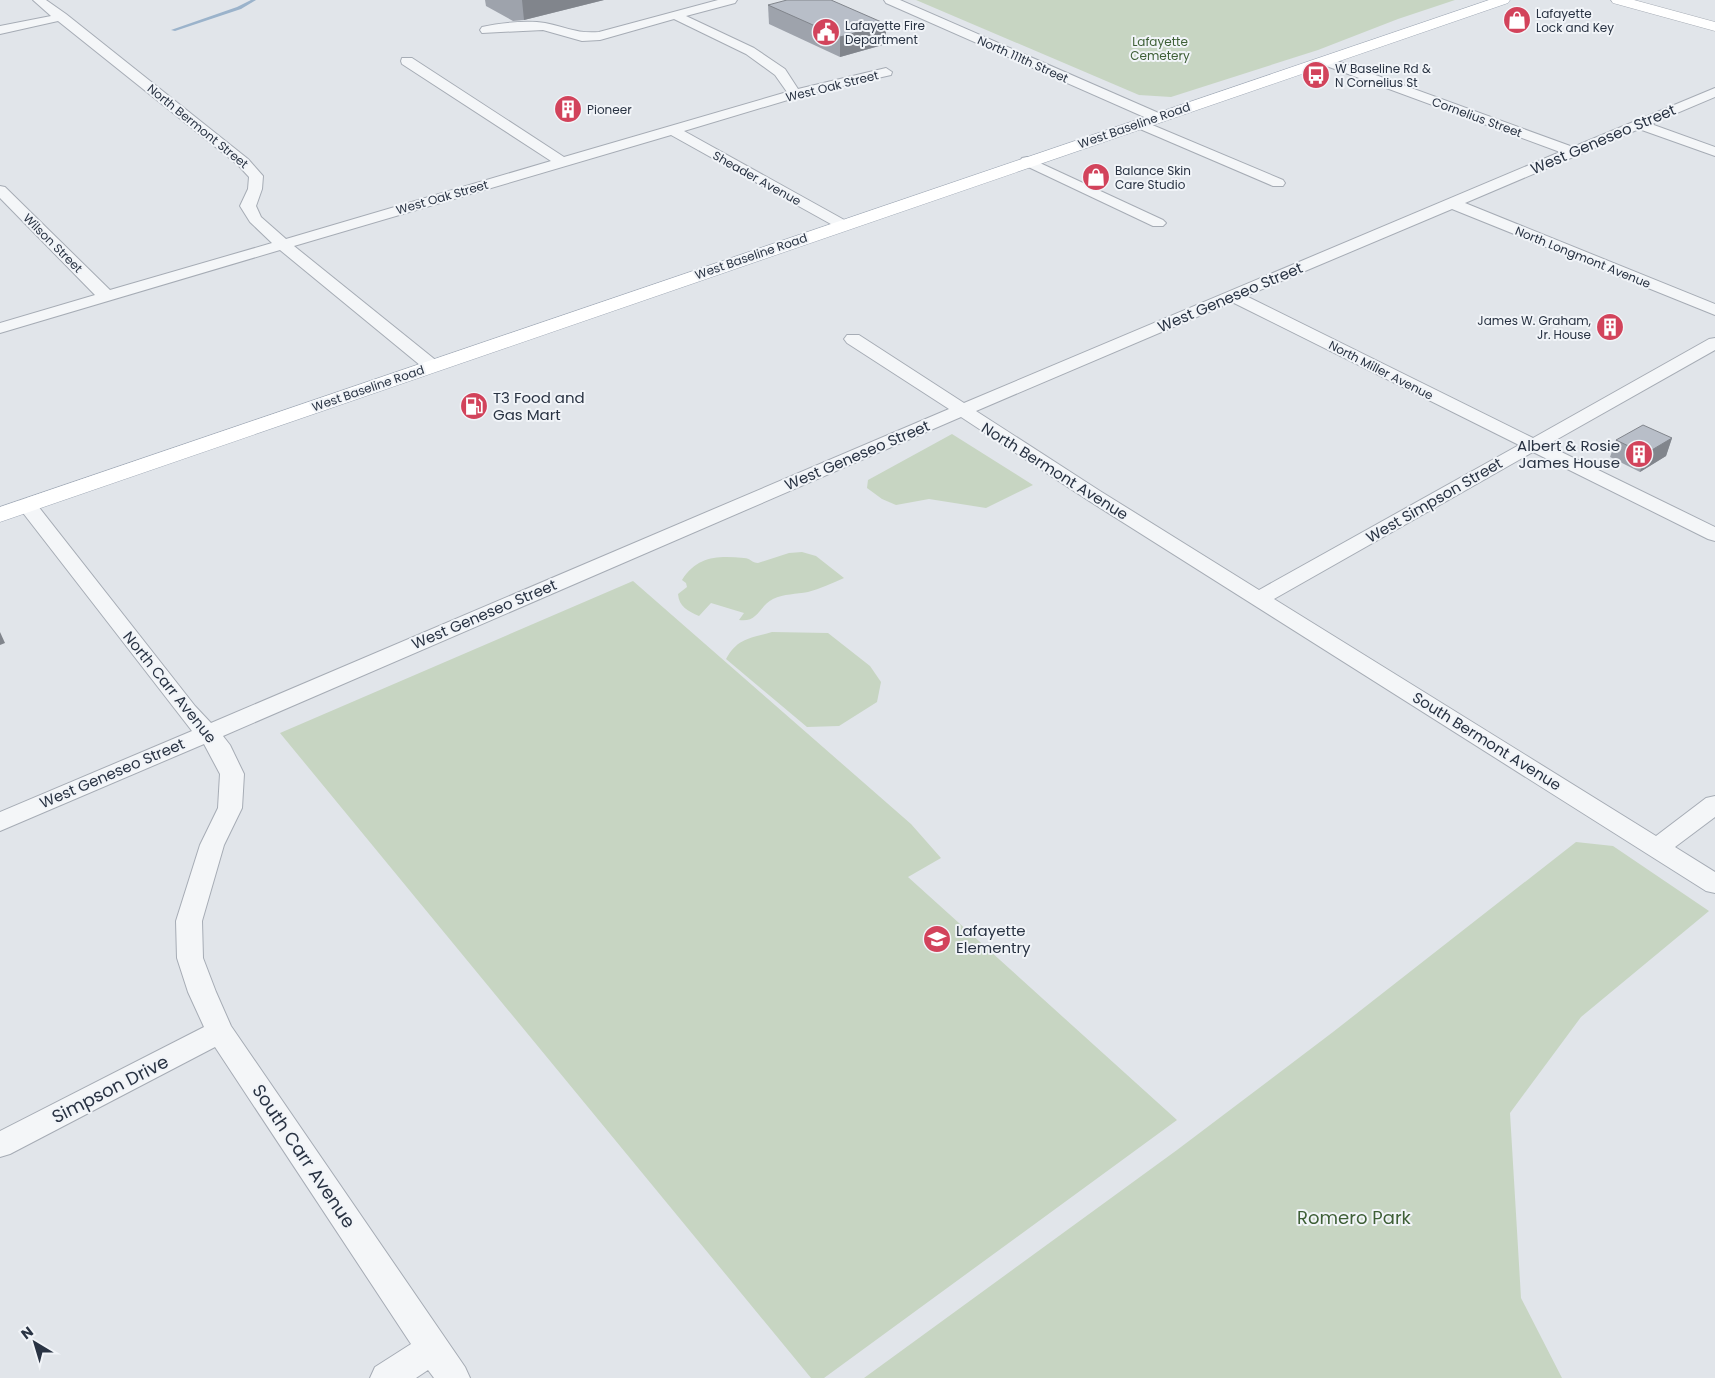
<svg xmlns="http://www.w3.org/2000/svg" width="1715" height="1378" viewBox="0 0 1715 1378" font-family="Poppins,sans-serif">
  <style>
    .green { fill: #c7d5c2 }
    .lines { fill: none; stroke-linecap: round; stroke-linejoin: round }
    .stream { fill: #9bb3cb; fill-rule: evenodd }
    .street-casing { stroke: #a6acb5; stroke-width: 2 }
    .secondary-casing { stroke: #a6acb5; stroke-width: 1 }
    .primary-casing { stroke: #a0a9b6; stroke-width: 1 }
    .street { fill: #f4f6f8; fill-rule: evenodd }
    .secondary { fill: #fff; fill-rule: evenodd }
    .primary { fill: #fff; fill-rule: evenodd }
    .wall { fill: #9ea3ac }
    .shaded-wall { fill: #81858c }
    .building { fill: #b8bec8; stroke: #81858c }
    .labels { text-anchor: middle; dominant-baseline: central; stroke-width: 4; stroke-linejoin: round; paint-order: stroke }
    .far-poi-label { font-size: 12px; fill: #293343; stroke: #f1f4f8; text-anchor: start }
    .far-park-label { font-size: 12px; fill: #3e5f36; stroke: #f1f4f8 }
    .far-street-label { font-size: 12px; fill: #293343; stroke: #f1f4f8 }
    .street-label { font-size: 15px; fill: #293343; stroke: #f1f4f8 }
    .poi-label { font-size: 15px; fill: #293343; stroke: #f1f4f8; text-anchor: start }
    .near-street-label { font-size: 18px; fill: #293343; stroke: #f1f4f8 }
    .near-park-label { font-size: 18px; fill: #3e5f36; stroke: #f1f4f8 }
  </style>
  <rect width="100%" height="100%" fill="#e1e5ea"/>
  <!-- green -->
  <g class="green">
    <polygon points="916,0 1455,0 1398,19 1318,50 1171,97 1139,95"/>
    <polygon points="952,434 1033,485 986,508 929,499 896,505 882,499 867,488 868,480"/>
    <path d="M 802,552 L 816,556 L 844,578 C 832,583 820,589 808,592 C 796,594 784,594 773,599 C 759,606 758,623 739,620 L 744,613 L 711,603 L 699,616 C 688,611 679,607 678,594 L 687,587 L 686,583 L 682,580 C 698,555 719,556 744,558 C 750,558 752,563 758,563 L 789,553 Z"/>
    <polygon points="633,581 911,824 941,858 908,877 1177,1120 824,1378 811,1378 280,733"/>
    <path d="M 772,632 L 828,633 L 870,666 L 881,682 L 877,702 L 839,726 L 807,727 L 726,659 C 737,638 751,638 772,632 Z"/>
    <polygon points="1576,842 1613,846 1709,911 1581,1017 1510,1113 1521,1298 1562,1378 864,1378 1177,1150 1333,1032"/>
  </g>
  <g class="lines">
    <!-- stream -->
    <polygon class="stream" points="251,0 256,0 241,9 175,31 171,30 237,7"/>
    <!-- street casing -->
    <g class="street-casing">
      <g id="street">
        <path d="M 33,0 L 46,0 L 66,14 L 248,159 L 263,176 L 262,189 L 256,206 L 261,217 L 286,239 L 551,161 L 402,64 L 401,61 L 402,58 L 412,58 L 564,157 L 787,92 L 775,75 L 746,54 L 674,19 L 600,40 L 582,41 L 543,30 L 482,33 L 480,30 L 482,27 C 499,23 527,20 545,23 C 566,27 577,34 599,32 L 718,0 L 737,0 L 735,3 L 686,16 L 754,48 L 785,69 L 798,89 L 886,68 L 892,72 L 891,75 L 811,93 L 684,131 L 848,222 L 851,225 L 848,228 L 838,228 L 671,135 L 294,246 L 438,362 L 441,366 L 438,370 L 432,371 L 426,370 L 280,250 L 0,333 L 0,323 L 95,295 L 0,198 L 0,186 L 5,187 L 110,290 L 272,243 L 250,222 L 240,206 L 248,189 L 249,177 L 238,165 L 58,21 L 0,34 L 0,26 L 51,16 Z"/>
        <polygon points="884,0 900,0 1161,114 1163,117 1161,120 1151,120 886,3"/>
        <path d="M 1326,57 L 1573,147 L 1715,88 L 1715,97 L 1651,124 L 1715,147 L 1715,156 L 1639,129 L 1465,203 L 1715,304 L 1715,315 L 1452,209 L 1246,296 L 1533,438 L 1709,339 L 1715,338 L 1715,350 L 1547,445 L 1715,527 L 1715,541 L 1708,539 L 1533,452 L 1274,599 L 1656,836 L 1706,798 L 1715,796 L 1715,817 L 1675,847 L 1715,872 L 1715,893 L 1706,891 L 1086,499 L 961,417 L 223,736 L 230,745 L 244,774 L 242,808 L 224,845 L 202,921 L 203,958 L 216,992 L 231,1026 L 465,1367 L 470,1378 L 434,1378 L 428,1370 L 416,1378 L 370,1378 L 375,1367 L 411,1344 L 215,1047 L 10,1154 L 0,1157 L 0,1131 L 204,1027 L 188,992 L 177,958 L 176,921 L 200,845 L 218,808 L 220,774 L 204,744 L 0,831 L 0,812 L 192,731 L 20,509 L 17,505 L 20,501 L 27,499 L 34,501 L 195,706 L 211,723 L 949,409 L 847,343 L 844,339 L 847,335 L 859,335 L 964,403 L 1560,152 L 1321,64 L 1320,61 L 1321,58 ZM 1232,302 L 1519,445 L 1259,590 L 1100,491 L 976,411 Z"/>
        <polygon points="1138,119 1283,180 1285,183 1283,186 1273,186 1133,126 1131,123"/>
        <polygon points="1027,157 1163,220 1166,223 1163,226 1153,226 1022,164 1020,161 1022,158"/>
      </g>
    </g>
    <!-- secondary casing -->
    <g class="secondary-casing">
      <polygon id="secondary" points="1611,0 1634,0 1715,22 1715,31 1613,3"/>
    </g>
    <!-- primary casing -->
    <g class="primary-casing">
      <polygon id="primary" points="1489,0 1510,0 1508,3 0,522 0,507"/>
    </g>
    <!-- street -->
    <use href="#street" class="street"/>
    <!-- secondary -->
    <use href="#secondary" class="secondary"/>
    <!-- primary -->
    <use href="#primary" class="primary"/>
  </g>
  <!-- wall -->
  <g class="wall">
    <polygon points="485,0 604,0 524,20 513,21 486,6"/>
    <polygon points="768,5 886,24 886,44 840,57 769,24"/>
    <polygon points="1672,438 1666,456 1640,472 1610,457 1616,440"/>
  </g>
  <!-- shaded-wall -->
  <g class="shaded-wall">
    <polygon points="522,0 604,0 524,20"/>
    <polygon points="886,24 886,44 840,57 840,37"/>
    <polygon points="1672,438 1666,456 1640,472 1645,454"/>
    <polygon points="0,632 5,643 0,645"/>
  </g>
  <!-- building -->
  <g class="building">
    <polygon points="787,0 831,0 886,24 840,37 768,5"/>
    <polygon points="1643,425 1672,438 1645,454 1616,440"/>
  </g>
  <!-- icons -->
  <defs>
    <g id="shop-disc" transform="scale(1.4375)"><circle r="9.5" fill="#d2435b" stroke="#f1f4f8"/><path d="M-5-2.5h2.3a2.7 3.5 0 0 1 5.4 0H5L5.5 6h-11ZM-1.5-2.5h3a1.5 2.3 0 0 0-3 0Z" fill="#fff"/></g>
    <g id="civic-disc" transform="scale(1.4375)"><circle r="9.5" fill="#d2435b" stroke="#f1f4f8"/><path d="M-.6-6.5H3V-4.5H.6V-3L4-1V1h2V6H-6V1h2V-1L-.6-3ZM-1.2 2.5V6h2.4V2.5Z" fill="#fff"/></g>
    <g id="bus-disc" transform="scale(1.4375)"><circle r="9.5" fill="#d2435b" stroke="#f1f4f8"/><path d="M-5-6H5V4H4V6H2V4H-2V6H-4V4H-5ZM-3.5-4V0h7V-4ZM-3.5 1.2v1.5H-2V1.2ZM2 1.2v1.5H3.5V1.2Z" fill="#fff"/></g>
    <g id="building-disc" transform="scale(1.4375)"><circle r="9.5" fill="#d2435b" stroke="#f1f4f8"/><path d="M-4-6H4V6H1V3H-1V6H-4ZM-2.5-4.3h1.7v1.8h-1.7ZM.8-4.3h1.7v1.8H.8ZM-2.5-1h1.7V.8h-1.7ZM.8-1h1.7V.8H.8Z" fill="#fff"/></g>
    <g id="fuel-disc" transform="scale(1.4375)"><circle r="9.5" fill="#d2435b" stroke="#f1f4f8"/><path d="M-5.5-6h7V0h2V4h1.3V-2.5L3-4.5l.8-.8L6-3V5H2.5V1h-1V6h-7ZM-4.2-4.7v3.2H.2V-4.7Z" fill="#fff"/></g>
    <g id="school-disc" transform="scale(1.4375)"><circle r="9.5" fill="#d2435b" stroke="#f1f4f8"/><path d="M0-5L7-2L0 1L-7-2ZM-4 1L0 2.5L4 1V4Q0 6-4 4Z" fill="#fff"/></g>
  </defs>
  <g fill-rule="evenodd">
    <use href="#shop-disc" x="1517" y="20"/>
    <use href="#civic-disc" x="826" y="32"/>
    <use href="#bus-disc" x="1316" y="75"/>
    <use href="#building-disc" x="568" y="109"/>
    <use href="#shop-disc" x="1096" y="177"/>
    <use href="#building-disc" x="1610" y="327"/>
    <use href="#fuel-disc" x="474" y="406"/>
    <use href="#building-disc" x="1639" y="454"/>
    <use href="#school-disc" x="937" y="939"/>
  </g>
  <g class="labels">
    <!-- far-poi labels -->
    <g class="far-poi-label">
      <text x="1536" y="13">Lafayette<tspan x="1536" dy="14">Lock and Key</tspan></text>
      <text x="845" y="25">Lafayette Fire<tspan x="845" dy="14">Department</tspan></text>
      <text x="1335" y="68">W Baseline Rd &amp;<tspan x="1335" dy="14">N Cornelius St</tspan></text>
      <text x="587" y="109">Pioneer</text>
      <text x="1115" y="170">Balance Skin<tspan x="1115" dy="14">Care Studio</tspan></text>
      <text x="1591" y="320" text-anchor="end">James W. Graham,<tspan x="1591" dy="14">Jr. House</tspan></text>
    </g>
    <!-- far-park labels -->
    <g class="far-park-label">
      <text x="1160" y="41">Lafayette<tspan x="1160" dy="14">Cemetery</tspan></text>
    </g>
    <!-- far-street labels -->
    <g class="far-street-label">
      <text transform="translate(1023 59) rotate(24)">North 111th Street</text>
      <text transform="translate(832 86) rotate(-14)">West Oak Street</text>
      <text transform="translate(1477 117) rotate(20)">Cornelius Street</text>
      <text transform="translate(1134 125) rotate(-19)">West Baseline Road</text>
      <text transform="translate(198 126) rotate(39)">North Bermont Street</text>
      <text transform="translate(757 178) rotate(29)">Sheader Avenue</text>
      <text transform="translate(442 197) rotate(-16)">West Oak Street</text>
      <text transform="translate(53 243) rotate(45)">Wilson Street</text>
      <text transform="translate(751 256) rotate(-19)">West Baseline Road</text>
      <text transform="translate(1583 257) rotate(22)">North Longmont Avenue</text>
      <text transform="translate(1381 370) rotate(27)">North Miller Avenue</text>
      <text transform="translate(368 388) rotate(-19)">West Baseline Road</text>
    </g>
    <!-- street labels -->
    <g class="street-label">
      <text transform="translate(1603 139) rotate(-23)">West Geneseo Street</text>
      <text transform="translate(1230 297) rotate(-23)">West Geneseo Street</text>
      <text transform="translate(857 455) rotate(-23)">West Geneseo Street</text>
      <text transform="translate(1055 471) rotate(32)">North Bermont Avenue</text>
      <text transform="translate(1434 500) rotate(-30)">West Simpson Street</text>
      <text transform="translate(484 614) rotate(-23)">West Geneseo Street</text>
      <text transform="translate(170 687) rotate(51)">North Carr Avenue</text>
      <text transform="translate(1487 741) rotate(32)">South Bermont Avenue</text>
      <text transform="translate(112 773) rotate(-23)">West Geneseo Street</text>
    </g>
    <!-- poi labels -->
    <g class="poi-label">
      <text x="493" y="397">T3 Food and<tspan x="493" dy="17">Gas Mart</tspan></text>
      <text x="1620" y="445" text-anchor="end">Albert &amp; Rosie<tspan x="1620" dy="17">James House</tspan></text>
      <text x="956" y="930">Lafayette<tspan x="956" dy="17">Elementry</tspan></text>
    </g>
    <!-- near-street labels -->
    <g class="near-street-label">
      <text transform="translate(110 1089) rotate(-27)">Simpson Drive</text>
      <text transform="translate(304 1156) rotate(56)">South Carr Avenue</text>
    </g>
    <!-- near-park labels -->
    <g class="near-park-label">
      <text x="1354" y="1217">Romero Park</text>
    </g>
  </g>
  <!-- north arrow -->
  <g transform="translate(35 1343) rotate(322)" stroke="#f1f4f8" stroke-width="4" paint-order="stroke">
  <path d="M0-4L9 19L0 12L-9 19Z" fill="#293343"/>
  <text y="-8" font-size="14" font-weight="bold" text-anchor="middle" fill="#293343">N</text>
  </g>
</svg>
